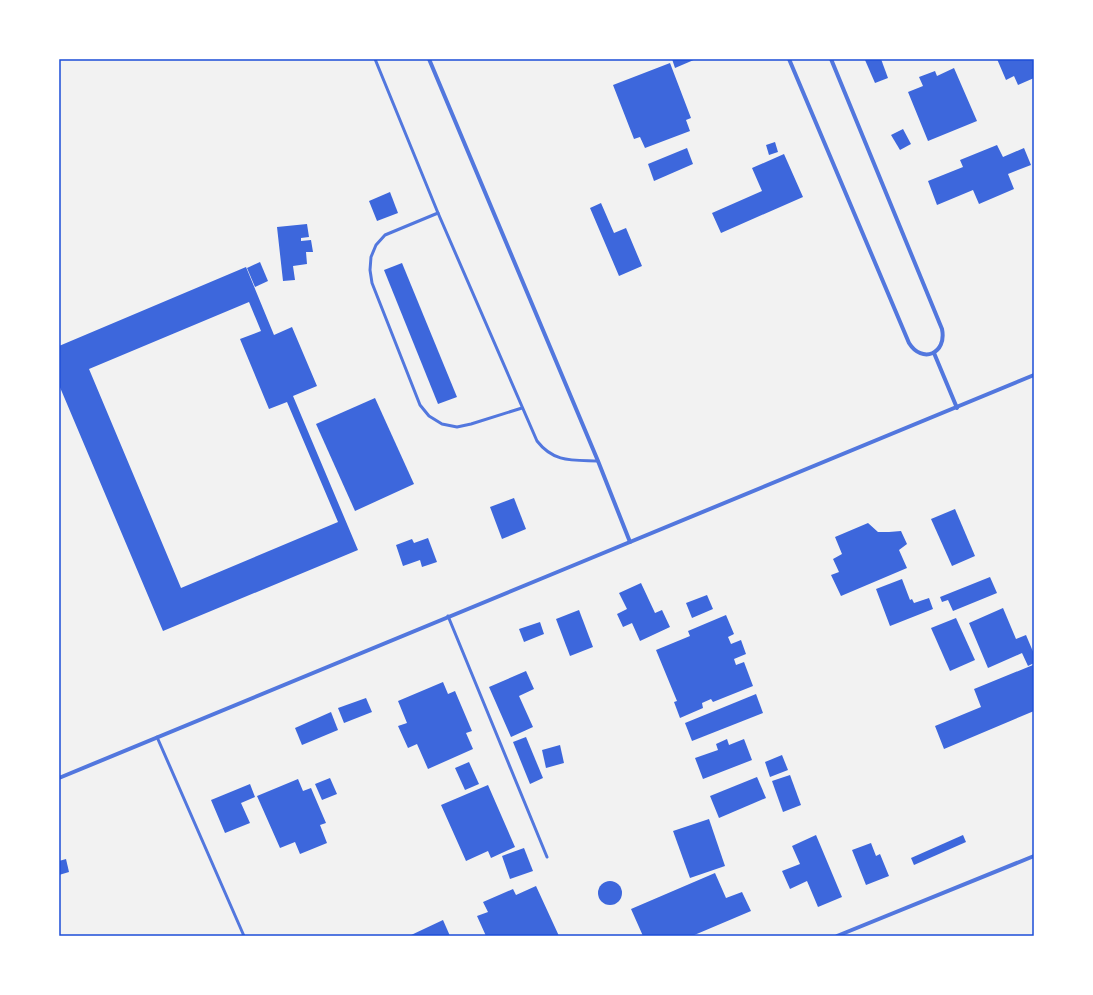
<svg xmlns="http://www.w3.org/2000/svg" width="1093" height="995" viewBox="0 0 1093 995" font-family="Helvetica,sans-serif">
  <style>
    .building { fill: #3d67dc; fill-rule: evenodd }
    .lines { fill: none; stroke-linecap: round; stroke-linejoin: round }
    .service { stroke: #5277de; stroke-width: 3 }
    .minor { stroke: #5277de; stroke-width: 4 }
    .neatline { fill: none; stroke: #1d4ed8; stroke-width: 1.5 }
  </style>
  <rect width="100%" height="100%" fill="#f2f2f2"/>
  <!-- building -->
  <g class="building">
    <polygon points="672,59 696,59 675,68"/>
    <polygon points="867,59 881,59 888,78 875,83 865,60"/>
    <polygon points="997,59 1034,59 1034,78 1018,85 1014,76 1006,80"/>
    <polygon points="670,63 691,118 686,120 690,131 645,148 640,137 634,139 613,85"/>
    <polygon points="954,68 977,121 928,141 908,92 923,86 919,77 935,71 937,76"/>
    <polygon points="903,129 911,144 900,150 891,135"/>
    <polygon points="775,142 778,152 769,155 766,145"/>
    <polygon points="997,145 1003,157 1024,148 1031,165 1008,174 1014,189 979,204 973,190 937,205 928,181 963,167 960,160"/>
    <polygon points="687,148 693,164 654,181 648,164"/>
    <polygon points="784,154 803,197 721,233 712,213 762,191 752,168"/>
    <polygon points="390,192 398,213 377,221 369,201"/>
    <polygon points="601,203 614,233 626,228 642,266 619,276 590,208"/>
    <polygon points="307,224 309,237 301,238 301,241 311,240 313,252 306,252 307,264 293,266 295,280 283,281 277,227"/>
    <polygon points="260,262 268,281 255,287 247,268"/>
    <polygon points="402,263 457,397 438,404 384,270"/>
    <path d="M 246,267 L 274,335 L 292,327 L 317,386 L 293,396 L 358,550 L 163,631 L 59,385 L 59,346 ZM 249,302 L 261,331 L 240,339 L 269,409 L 287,402 L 338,522 L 181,588 L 89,369 Z"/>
    <polygon points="375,398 414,484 355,511 316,424"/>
    <polygon points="514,498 526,529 502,539 490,507"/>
    <polygon points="955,509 975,556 952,566 931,519"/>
    <polygon points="868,523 878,532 889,532 901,531 907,544 899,550 907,568 841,596 831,575 839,572 833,559 842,554 835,537"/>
    <polygon points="428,538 437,562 422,567 420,560 403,566 396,545 412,539 414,543"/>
    <polygon points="990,577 997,593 953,611 948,600 942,602 940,597"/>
    <polygon points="902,579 910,600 912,599 914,603 929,598 933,609 890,626 876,589"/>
    <polygon points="641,583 655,613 662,610 670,627 640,641 632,623 623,627 617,614 627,609 619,593"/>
    <polygon points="707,595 713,609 692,618 686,603"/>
    <polygon points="1003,608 1016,639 1026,635 1034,654 1034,663 1028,666 1022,653 988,668 969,623"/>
    <polygon points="579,610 593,647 570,656 556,619"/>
    <polygon points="726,615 734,634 728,637 731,644 741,640 746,654 734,659 736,665 744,662 753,686 713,702 711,699 702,703 703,708 680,718 674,702 677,701 656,650 690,636 688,631"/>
    <polygon points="956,618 975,660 950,671 931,628"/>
    <polygon points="540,622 544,634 524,642 519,629"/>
    <polygon points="1033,665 1034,711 944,749 935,726 981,707 974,689"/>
    <polygon points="526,671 534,689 519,696 533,727 511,737 489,687"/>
    <polygon points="443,682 448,694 455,691 472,731 466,733 473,749 428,769 417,744 408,748 398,726 407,723 398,701"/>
    <polygon points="756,694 763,713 692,741 685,723"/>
    <polygon points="366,698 372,712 344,723 338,708"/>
    <polygon points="331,712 338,730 302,745 295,728"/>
    <polygon points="526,737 543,778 530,784 513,742"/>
    <polygon points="727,739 729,745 744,739 752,760 703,779 695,758 718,750 716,744"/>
    <polygon points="560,745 564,763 546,768 542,750"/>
    <polygon points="782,755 788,770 770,777 765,762"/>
    <polygon points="469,762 479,784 465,790 455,768"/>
    <polygon points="790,775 801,805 783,812 772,781"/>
    <polygon points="757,777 766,798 719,818 710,796"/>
    <polygon points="330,778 337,794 322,800 315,784"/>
    <polygon points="298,779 303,791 311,788 326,823 320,825 327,843 300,854 295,842 280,848 257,796"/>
    <polygon points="250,784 255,797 241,803 250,823 225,833 211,800"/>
    <polygon points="488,785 515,847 491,858 488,851 466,861 441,805"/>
    <polygon points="709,819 725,866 690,878 673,831"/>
    <polygon points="816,835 842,897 818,907 807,881 790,889 782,871 800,864 792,846"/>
    <polygon points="963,835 966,842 914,865 911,858"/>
    <polygon points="871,843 876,856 880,854 889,876 866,885 852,850"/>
    <polygon points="524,848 533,871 510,879 502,856"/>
    <polygon points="66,859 69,872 59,875 59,861"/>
    <polygon points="715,873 726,898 742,892 751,911 692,936 643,936 631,909"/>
    <circle cx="610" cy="893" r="12"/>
    <polygon points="536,886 559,936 486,936 477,916 488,912 483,902 513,889 516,895"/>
    <polygon points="443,920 450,936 409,936"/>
  </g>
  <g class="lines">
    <!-- service -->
    <g class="service">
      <path d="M 375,59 L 438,213 L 537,441 C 554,463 573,460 598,461"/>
      <polyline points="438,213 385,235 376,245 371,257 370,270 372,283 420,405 429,416 442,424 457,427 471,424 522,408"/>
      <polyline points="448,616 547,857"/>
      <polyline points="157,737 244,936"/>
    </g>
    <!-- minor -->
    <g class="minor">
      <polyline points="429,59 598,461 630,542"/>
      <path d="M 789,59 L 909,343 C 922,364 947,354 942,329 L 831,59"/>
      <polyline points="934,353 957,408"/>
      <path d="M 59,778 C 383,641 710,512 1034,375"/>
      <polyline points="837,936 1034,856"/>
    </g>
  </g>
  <!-- border -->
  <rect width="1093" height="995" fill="none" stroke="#ffffff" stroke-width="120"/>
  <rect x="60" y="60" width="973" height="875" class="neatline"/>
</svg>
